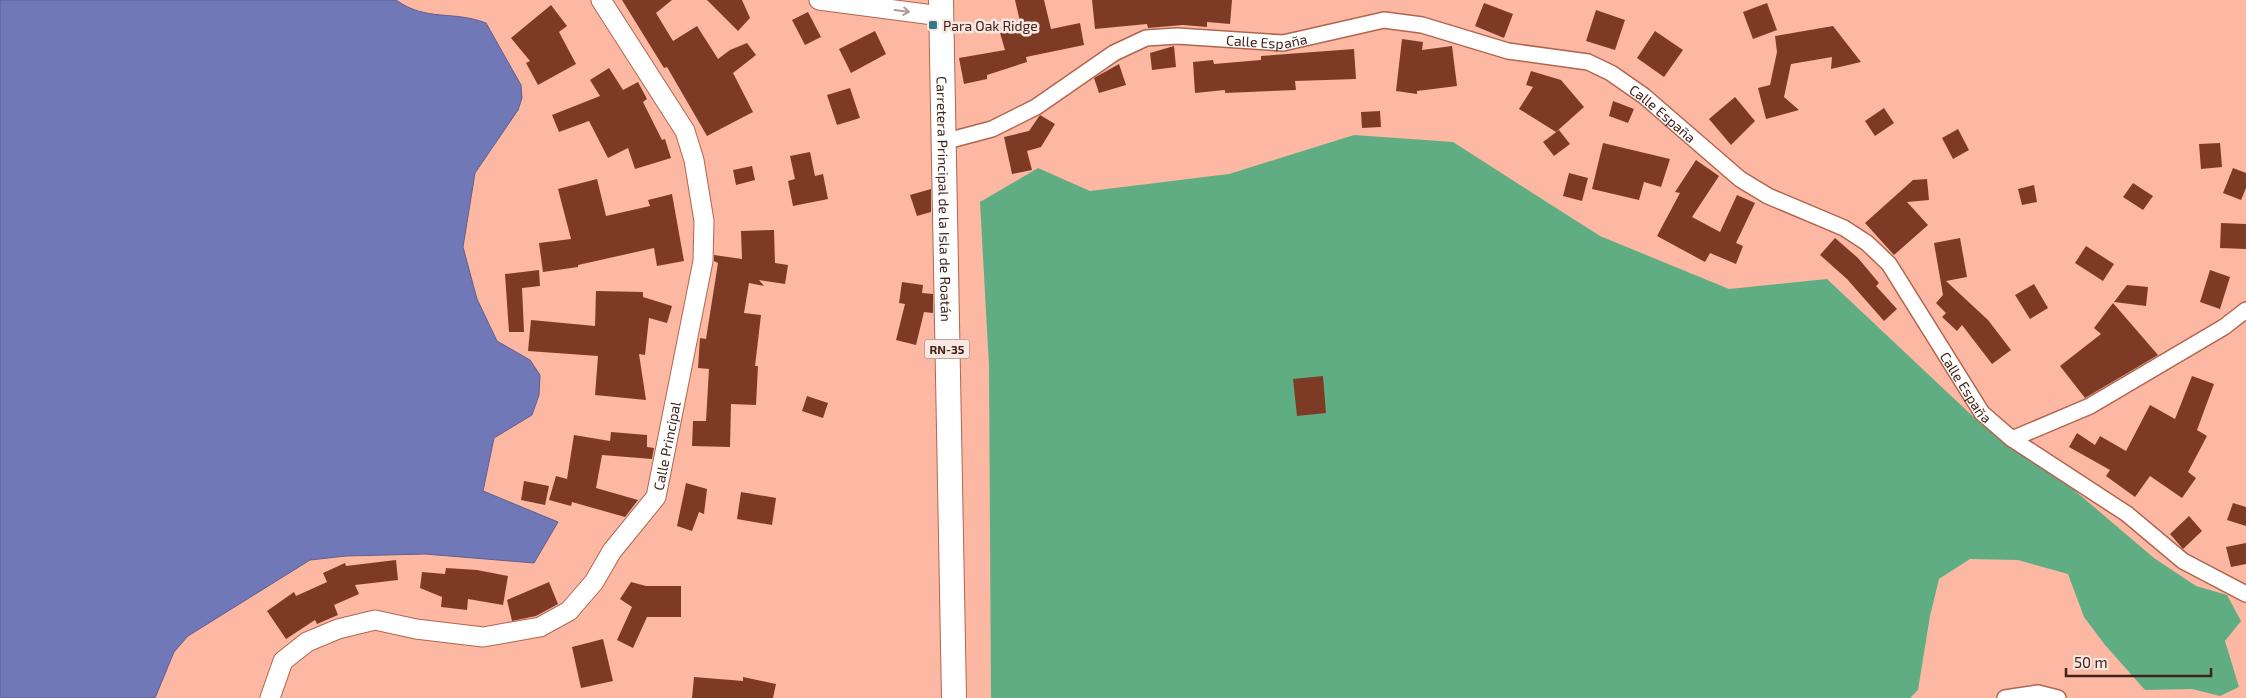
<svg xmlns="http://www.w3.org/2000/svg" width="2246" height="698" viewBox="0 0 2246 698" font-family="'Exo 2',sans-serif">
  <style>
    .forest { fill: #61ad83 }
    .water { fill: #7178b8; stroke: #635e88 }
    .building { fill: #7d3b26 }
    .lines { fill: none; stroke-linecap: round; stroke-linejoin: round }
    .minor-casing { stroke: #b2654d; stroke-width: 18 }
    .tertiary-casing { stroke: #b2654d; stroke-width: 21 }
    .primary-casing { stroke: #b2654d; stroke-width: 26 }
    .minor { stroke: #fff; stroke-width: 15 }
    .tertiary { stroke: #fff; stroke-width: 19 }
    .primary { stroke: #fff; stroke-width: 24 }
    .oneway { stroke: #aa9c97 }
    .poi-dot { fill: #357789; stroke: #f9e7e1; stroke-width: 2 }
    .labels { text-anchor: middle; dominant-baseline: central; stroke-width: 5; stroke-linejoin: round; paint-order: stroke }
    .shield { fill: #f9e7e1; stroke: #795d54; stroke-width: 1 }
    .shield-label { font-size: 12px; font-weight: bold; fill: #422218 }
    .poi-label { font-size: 14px; fill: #422218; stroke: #f9e7e1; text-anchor: start }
    .street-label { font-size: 14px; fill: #422218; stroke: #f9e7e1 }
  </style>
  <rect width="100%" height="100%" fill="#fcb8a3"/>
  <!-- forest -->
  <polygon class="forest" points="1354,135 1453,142 1600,236 1729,289 1827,279 1981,424 2005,433 2027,450 2154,558 2196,586 2227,595 2241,621 2225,641 2239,687 2220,696 2192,689 2145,690 2105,645 2084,617 2068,574 2018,560 1970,559 1939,579 1930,616 1918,690 1910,698 991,698 989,366 980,202 1038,168 1090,191 1229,174"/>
  <!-- water -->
  <path class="water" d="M 0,0 L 396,0 C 427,22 452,10 486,23 L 521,85 L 522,98 L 518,110 L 475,173 L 463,247 L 477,299 L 497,341 L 530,360 L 540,375 L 539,395 L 532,415 L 494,438 L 483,491 L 558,522 L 534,563 L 425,554 L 346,556 L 310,560 L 188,636 L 174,652 L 155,698 L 0,698 Z"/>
  <!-- building -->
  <g class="building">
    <polygon points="622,0 672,0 656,13 673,41 697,26 718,59 730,50 747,43 756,55 733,73 753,112 707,136 667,67 664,68"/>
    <polygon points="707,0 742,0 750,18 738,31"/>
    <polygon points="1015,0 1044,0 1051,29 1080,23 1084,45 1026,57 1027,62 987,75 987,79 964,84 959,58 1005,50 1000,33 1021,26"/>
    <polygon points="1092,0 1232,0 1230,24 1207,22 1207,27 1183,25 1148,28 1147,24 1095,29"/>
    <polygon points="1484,3 1513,14 1504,38 1475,26"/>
    <polygon points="1767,3 1777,30 1753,39 1743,12"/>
    <polygon points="551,5 567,26 559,32 576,64 538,85 526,63 530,61 511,38"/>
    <polygon points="1596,10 1625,20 1615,50 1586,41"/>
    <polygon points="808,12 821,37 805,45 792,20"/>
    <polygon points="1833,26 1861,62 1831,69 1832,57 1791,64 1784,97 1799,110 1766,119 1758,88 1770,85 1777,52 1775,36"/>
    <polygon points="875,31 886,54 851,73 839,49"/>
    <polygon points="1655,31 1683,50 1664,77 1637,58"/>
    <polygon points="1402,39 1423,42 1422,50 1452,46 1457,86 1417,91 1417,94 1396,91"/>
    <polygon points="1174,46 1176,67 1152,70 1150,53"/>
    <polygon points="1354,49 1356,79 1295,81 1296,90 1225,93 1225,90 1195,93 1193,62 1213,60 1214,64 1261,60 1261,56"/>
    <polygon points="1119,64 1126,85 1099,93 1094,78"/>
    <polygon points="609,68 623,90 638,82 647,99 643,102 662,140 665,139 671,158 635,169 628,148 608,158 589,121 559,132 552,115 600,96 590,80"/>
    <polygon points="1531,71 1561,80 1584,107 1556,132 1519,109 1533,87 1526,85"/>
    <polygon points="850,88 860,118 837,125 827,95"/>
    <polygon points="1735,97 1755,121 1731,145 1709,119"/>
    <polygon points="1613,101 1634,109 1628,123 1609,116"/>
    <polygon points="1884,108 1894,123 1875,136 1865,121"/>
    <polygon points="1380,111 1381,127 1362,128 1361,112"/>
    <polygon points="1040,115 1055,124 1041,147 1027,151 1032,170 1012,174 1004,137 1029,131"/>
    <polygon points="1958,129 1969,150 1953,159 1942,138"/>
    <polygon points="1559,130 1570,144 1554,156 1543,142"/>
    <polygon points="1603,143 1670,159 1661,187 1644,182 1639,200 1592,189"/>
    <polygon points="2220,143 2222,167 2201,169 2199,144"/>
    <polygon points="810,152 815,176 823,174 828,199 793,206 788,181 795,179 790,156"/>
    <polygon points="1696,160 1719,176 1692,217 1720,232 1737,195 1755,203 1736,243 1743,246 1736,264 1710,253 1705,262 1657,236 1680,193 1675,192"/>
    <polygon points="752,166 755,180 736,185 733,170"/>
    <polygon points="2233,168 2246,173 2246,188 2241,200 2223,193"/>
    <polygon points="1569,173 1588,178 1582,201 1563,196"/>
    <polygon points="597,179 606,216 650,206 648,200 672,194 684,261 657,266 654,248 578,265 578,267 543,272 539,243 571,239 558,189"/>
    <polygon points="1927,179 1929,200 1907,202 1928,225 1894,255 1865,223 1913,180"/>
    <polygon points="2133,183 2153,196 2143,210 2123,197"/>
    <polygon points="2034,185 2037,202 2022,205 2018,189"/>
    <polygon points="931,189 931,212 917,216 910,195"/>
    <polygon points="2221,223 2246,224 2246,249 2220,248"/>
    <polygon points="774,230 775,263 788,265 785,284 759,280 764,286 749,283 744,313 761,315 755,366 758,366 756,405 731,404 730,447 692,446 693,421 706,421 709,369 698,368 700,338 706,339 718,263 714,261 714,255 742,259 741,231"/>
    <polygon points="1835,238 1858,258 1879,283 1876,286 1897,309 1884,321 1847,279 1820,255"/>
    <polygon points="1960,238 1967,277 1946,281 1988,320 2011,350 1992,364 1962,325 1957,331 1942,317 1946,313 1936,303 1943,295 1934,243"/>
    <polygon points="2086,246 2114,264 2103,281 2075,263"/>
    <polygon points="539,270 540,286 522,288 524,332 509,332 505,274"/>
    <polygon points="2210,270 2230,277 2220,309 2200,302"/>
    <polygon points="902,282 923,285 922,293 933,294 933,313 924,312 916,345 896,340 905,304 899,303"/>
    <polygon points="2034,284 2048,308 2030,319 2015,295"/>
    <polygon points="2127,285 2148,287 2146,306 2114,302"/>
    <polygon points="596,291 643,292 643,297 672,306 667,323 649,318 645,355 639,354 646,400 595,395 598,356 528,351 531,320 595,326"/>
    <polygon points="2113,303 2158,355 2085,398 2060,366 2101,334 2094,328"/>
    <polygon points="1323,376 1326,413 1297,416 1293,379"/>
    <polygon points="2192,376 2214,384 2197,430 2207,436 2188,472 2196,478 2182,498 2150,476 2135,497 2106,476 2110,470 2069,447 2077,433 2095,445 2100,436 2126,451 2150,405 2175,419"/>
    <polygon points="807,396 828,403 823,418 802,411"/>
    <polygon points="611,432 647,435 647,447 654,448 652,459 602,455 596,488 638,500 625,517 572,502 571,506 549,500 556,476 567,479 574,435 610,441"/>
    <polygon points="524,481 549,486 545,505 521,500"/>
    <polygon points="686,483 707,489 704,514 699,512 692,531 677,526"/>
    <polygon points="741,492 776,498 772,525 737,519"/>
    <polygon points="2233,503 2246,507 2246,526 2227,520"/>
    <polygon points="2189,516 2202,531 2183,549 2170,534"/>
    <polygon points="2246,543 2246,564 2231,567 2226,547"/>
    <polygon points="396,560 398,580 355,585 359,594 334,605 338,615 317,624 315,620 286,639 267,611 294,592 296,596 327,582 323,573 345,563 346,566"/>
    <polygon points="446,568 477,570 508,576 503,605 468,599 467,610 441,607 442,597 420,588 422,572 445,574"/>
    <polygon points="549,582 558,604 536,616 512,621 507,600"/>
    <polygon points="631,582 646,586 681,586 681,617 647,617 633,648 617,640 632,607 620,599"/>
    <polygon points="603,639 613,681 581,688 572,647"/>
    <polygon points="694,677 743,681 743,677 776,684 773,698 692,698"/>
  </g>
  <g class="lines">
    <!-- minor casing -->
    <g class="minor-casing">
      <g id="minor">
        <path id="s1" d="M 943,142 L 992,129 L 1036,107 L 1114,53 L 1146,38 L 1177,36 L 1283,43 L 1384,20 L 1422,25 L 1508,51 L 1588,62 L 1611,73 L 1644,96 L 1740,179 L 1768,196 L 1844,228 L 1867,243 L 1889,264 L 1982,413 L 2012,439 L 2127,514 L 2183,561 L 2246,594"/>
        <polyline points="2012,439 2090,406 2224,327 2246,310"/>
        <polyline points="2005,698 2038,693 2058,698"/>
      </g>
    </g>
    <!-- tertiary casing -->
    <g class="tertiary-casing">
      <g id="tertiary">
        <polyline points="819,0 941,16"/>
        <path id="s2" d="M 270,698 L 283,661 L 307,642 L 338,629 L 375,620 L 416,629 L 483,637 L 540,627 L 569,611 L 594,582 L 612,551 L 656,497 L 703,261 L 704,221 L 694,160 L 685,131 L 601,0"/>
      </g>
    </g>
    <!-- primary casing -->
    <g class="primary-casing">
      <g id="primary">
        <path id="s3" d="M 941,0 L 954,698"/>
      </g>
    </g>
    <!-- minor -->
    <use href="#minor" class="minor"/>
    <!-- tertiary -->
    <use href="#tertiary" class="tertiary"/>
    <!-- primary -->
    <use href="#primary" class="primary"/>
  </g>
  <!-- one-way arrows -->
  <defs><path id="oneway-shaft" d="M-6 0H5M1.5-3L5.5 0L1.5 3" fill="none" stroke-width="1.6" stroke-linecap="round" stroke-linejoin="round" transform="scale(1.25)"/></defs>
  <use class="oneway" href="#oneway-shaft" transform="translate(902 11) rotate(7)"/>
  <!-- markers -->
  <rect class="poi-dot" x="928" y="20" width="10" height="10" rx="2.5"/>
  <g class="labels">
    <!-- shield labels -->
    <rect class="shield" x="924.5" y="339.5" width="45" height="19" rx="4"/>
    <g class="shield-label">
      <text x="947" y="349">RN-35</text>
    </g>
    <!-- poi labels -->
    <g class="poi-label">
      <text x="943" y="25">Para Oak Ridge</text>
    </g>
    <!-- street labels -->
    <g class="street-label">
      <text stroke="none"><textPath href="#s1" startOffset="351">Calle España</textPath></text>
      <text stroke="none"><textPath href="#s1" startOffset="771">Calle España</textPath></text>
      <text stroke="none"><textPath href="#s3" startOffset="199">Carretera Principal de la Isla de Roatán</textPath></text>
      <text stroke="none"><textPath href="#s1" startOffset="1191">Calle España</textPath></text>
      <text stroke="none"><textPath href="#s2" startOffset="538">Calle Principal</textPath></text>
    </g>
  </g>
  <!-- scale -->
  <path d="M2066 668v8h145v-8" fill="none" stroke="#422218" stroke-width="2.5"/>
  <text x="2074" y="668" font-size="15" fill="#422218" stroke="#f9e7e1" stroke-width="4" paint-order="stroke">50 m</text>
</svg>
